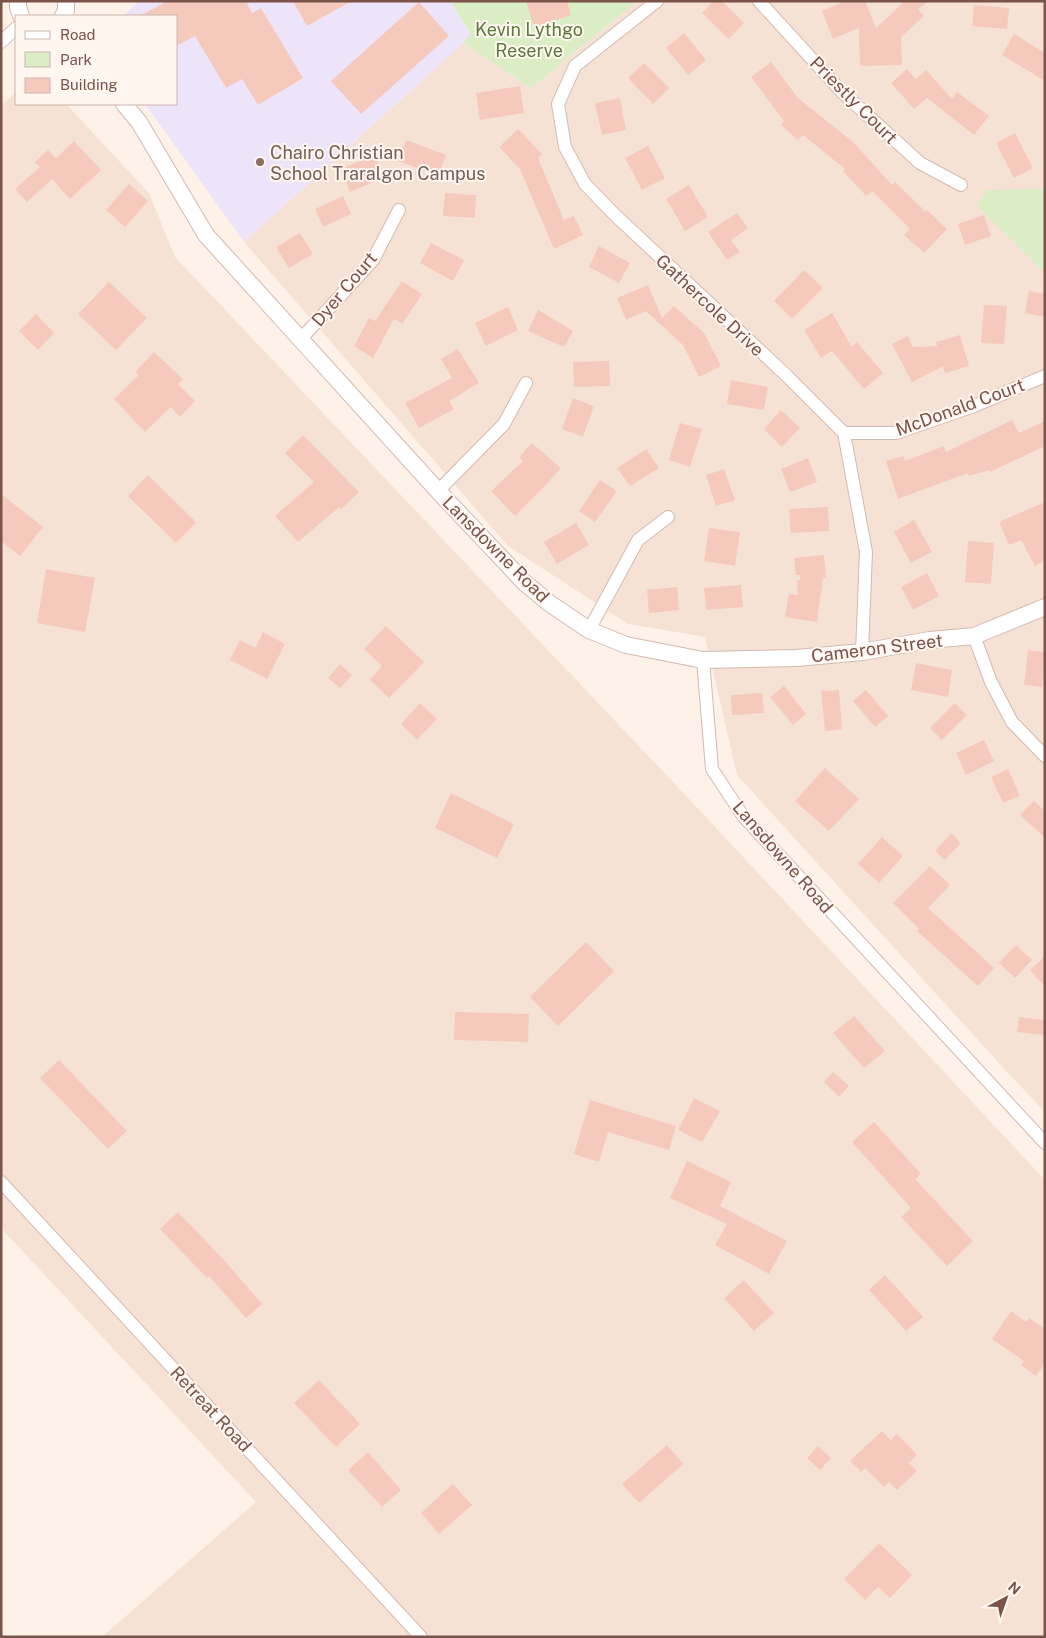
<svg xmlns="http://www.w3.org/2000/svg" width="1046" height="1638" viewBox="0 0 1046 1638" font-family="'Public Sans',sans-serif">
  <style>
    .residential { fill: #f6e2d5 }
    .education { fill: #eee4fa }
    .green { fill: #dbedc4 }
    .building { fill: #f5cabd }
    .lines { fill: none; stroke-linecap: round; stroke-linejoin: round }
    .minor-casing { stroke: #d4b9af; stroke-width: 14 }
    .tertiary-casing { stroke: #d4b9af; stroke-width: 18 }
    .minor { stroke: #fff; stroke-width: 12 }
    .tertiary { stroke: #fff; stroke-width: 16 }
    .education-dot { fill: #8d6e63; stroke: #fff6ef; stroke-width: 2 }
    .labels { text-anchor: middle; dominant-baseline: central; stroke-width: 4; stroke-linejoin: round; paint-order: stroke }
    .park-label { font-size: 18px; fill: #597a3d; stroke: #fff6ef }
    .street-label { font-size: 18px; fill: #7a5349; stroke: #fff6ef }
    .education-label { font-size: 18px; fill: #785e54; stroke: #fff6ef; text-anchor: start }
  </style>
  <rect width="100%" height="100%" fill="#fef1e8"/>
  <!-- residential -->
  <g class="residential">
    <polygon points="637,1 1045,1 1045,1112 1008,1073 737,775 705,637 628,624 508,546 244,242 463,43 531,88"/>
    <polygon points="16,92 16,104 66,104 149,193 175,257 675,784 1045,1180 1045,1637 102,1637 256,1502 1,1228 1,106"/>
  </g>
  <!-- education -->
  <polygon class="education" points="139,1 453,1 453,6 472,35 244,242 145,104 176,104 176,16 123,16"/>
  <!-- green -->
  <g class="green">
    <polygon points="453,1 637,1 531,88 463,43 471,34 453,6"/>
    <polygon points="1045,189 1045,273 977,206 986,190"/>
  </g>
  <!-- building -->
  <g class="building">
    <polygon points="168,1 246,1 252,13 261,8 303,78 258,105 242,79 226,88 195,36 176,46 176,16 139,16"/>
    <polygon points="293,1 352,1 307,26"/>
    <polygon points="526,1 567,1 571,15 534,27"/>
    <polygon points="714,1 722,1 744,23 729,39 702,13"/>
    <polygon points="845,1 865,1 876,28 905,1 929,1 918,9 924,16 901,37 902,65 860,66 859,28 833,39 822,11"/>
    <polygon points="419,2 449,36 361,114 331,81"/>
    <polygon points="974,5 1009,8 1007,29 972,26"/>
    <polygon points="684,33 706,60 688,75 666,48"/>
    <polygon points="1014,34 1045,53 1045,81 1002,55"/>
    <polygon points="771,62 798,98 853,142 892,185 895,182 926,212 927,210 947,229 924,253 904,235 910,229 872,191 866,196 843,171 845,169 803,135 798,140 781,125 784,121 751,77"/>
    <polygon points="644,63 669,88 653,104 628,78"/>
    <polygon points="907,69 916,79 926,70 952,99 957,92 989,116 974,135 927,98 914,109 891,83"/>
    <polygon points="520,86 524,113 480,120 476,93"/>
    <polygon points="620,98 626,130 602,135 595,103"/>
    <polygon points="518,129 542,154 538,158 564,220 574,216 583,235 554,249 520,169 499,147"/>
    <polygon points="1015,133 1033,168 1014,178 996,143"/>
    <polygon points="406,140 446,155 438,176 398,161"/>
    <polygon points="74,141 101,170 70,199 52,179 27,202 15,189 40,167 35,162 48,150 56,158"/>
    <polygon points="648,146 665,178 642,190 625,158"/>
    <polygon points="374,155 383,178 350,192 341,169"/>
    <polygon points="129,184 148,201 125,227 106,210"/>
    <polygon points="689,185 708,217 685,231 666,199"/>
    <polygon points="445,193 476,195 475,218 443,216"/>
    <polygon points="343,196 351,214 323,227 315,209"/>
    <polygon points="737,213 748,228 731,240 740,252 727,260 708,232"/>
    <polygon points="984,215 991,236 965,245 958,224"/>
    <polygon points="300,233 313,254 289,268 276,247"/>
    <polygon points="431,243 464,260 453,281 420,263"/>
    <polygon points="599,246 630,263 619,283 589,267"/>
    <polygon points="804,270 823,288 792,319 774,301"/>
    <polygon points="402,281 422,294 402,324 394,319 373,358 354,346 369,318 375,321"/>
    <polygon points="109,282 147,318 116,350 78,314"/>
    <polygon points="648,285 662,318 674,306 704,333 721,366 699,377 683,345 646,311 626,320 617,298"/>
    <polygon points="1029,291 1045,294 1045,317 1025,313"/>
    <polygon points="984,305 1007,306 1004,344 981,343"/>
    <polygon points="508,307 518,330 486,346 475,323"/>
    <polygon points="538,310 573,331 564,347 528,331"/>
    <polygon points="832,313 852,347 857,342 883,373 864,389 832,351 821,358 804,330"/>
    <polygon points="36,314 54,333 38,350 19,331"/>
    <polygon points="960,335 969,366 945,373 943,366 912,382 892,344 908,336 913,347 937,346 936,342"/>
    <polygon points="458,349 479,383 449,401 454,409 419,428 405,403 452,378 441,359"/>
    <polygon points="154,352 183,379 178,384 195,401 180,417 171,407 145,432 114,399 139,375 135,372"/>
    <polygon points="609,361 610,386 574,387 573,362"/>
    <polygon points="731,380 768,387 764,410 727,404"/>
    <polygon points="573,398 594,406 583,437 562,429"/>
    <polygon points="781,410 800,428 782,447 764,429"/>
    <polygon points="1012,420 1019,433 1045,421 1045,446 990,472 990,470 969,476 968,473 898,499 886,461 903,456 905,461 944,446 946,452"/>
    <polygon points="680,423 702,429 690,467 669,460"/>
    <polygon points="303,435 359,492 341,509 339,507 298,542 275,516 314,482 285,453"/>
    <polygon points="532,443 561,468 542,489 515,516 491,491 523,461 519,457"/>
    <polygon points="646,449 659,468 630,486 617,468"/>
    <polygon points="808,458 817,482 790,492 781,469"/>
    <polygon points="724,469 735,500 716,506 706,475"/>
    <polygon points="148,475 196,522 176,543 128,496"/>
    <polygon points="600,480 617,491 595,522 579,511"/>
    <polygon points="1,494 43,527 20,556 1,541"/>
    <polygon points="1045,502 1045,560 1035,566 1021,540 1009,545 999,522"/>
    <polygon points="828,507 829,531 791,533 789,509"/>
    <polygon points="914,520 932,552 911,563 894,532"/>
    <polygon points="576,523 589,545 557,564 544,542"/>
    <polygon points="709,528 740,532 735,566 704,561"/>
    <polygon points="968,541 994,543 991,584 965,582"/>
    <polygon points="824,555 826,578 823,578 817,622 785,617 789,594 798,595 797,580 800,580 800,575 796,575 794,558"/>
    <polygon points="46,569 95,578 85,632 37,623"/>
    <polygon points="927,573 939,596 913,610 901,587"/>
    <polygon points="741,585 743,607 706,610 704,588"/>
    <polygon points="677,587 679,610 649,613 647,590"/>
    <polygon points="386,626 424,662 389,698 370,680 382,666 364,649"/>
    <polygon points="263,632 285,644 267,679 230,660 240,640 255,648"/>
    <polygon points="1028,650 1045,652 1042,687 1024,685"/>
    <polygon points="916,663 952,670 948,697 911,690"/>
    <polygon points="340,664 352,675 340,688 328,678"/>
    <polygon points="784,686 806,714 793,725 770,697"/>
    <polygon points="839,690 842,729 825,731 821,691"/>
    <polygon points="866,690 888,716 875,727 853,701"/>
    <polygon points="762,693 764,713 732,715 731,695"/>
    <polygon points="420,703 437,719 417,740 401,724"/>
    <polygon points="955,703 967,715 942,740 930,728"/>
    <polygon points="984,740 994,761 966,775 956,753"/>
    <polygon points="825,768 859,799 829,831 795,801"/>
    <polygon points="1008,769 1020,796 1003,803 991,777"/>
    <polygon points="451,793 514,824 497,858 435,828"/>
    <polygon points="1034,801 1045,811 1045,838 1020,815"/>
    <polygon points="951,833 961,843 945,860 935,851"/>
    <polygon points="882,837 903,856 879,883 858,864"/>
    <polygon points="930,866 950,885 928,908 994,968 978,986 917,931 919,929 893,903"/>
    <polygon points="586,942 614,971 558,1026 530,997"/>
    <polygon points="1016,945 1032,960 1015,978 999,963"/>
    <polygon points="1045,956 1045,987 1030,970"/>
    <polygon points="455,1012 529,1014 528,1042 454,1040"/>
    <polygon points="854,1016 885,1051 864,1068 833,1033"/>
    <polygon points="1019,1017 1045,1020 1045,1035 1017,1032"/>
    <polygon points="59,1060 127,1131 108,1149 40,1078"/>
    <polygon points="833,1072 849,1086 839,1097 824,1082"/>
    <polygon points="694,1098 720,1111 702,1142 678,1130"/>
    <polygon points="590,1100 676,1126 669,1150 608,1132 599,1162 574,1154"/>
    <polygon points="874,1122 921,1174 915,1179 973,1241 947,1266 901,1217 911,1208 852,1142"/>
    <polygon points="687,1161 731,1182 720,1206 787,1241 769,1274 715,1245 727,1224 670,1198"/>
    <polygon points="178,1212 225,1261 262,1304 246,1318 209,1276 207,1278 160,1229"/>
    <polygon points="885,1275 923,1317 906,1331 869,1290"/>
    <polygon points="744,1280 774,1313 754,1331 724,1298"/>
    <polygon points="1011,1311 1026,1322 1029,1318 1045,1329 1045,1363 1036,1376 1021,1365 1024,1361 992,1339"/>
    <polygon points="319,1380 360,1424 336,1447 294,1403"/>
    <polygon points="882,1431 891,1440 897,1434 917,1455 909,1463 917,1471 897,1490 889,1482 884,1487 865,1468 861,1472 850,1461"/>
    <polygon points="667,1445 683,1464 639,1503 622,1484"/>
    <polygon points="818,1446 831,1458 820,1470 807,1458"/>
    <polygon points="368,1452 401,1490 382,1507 348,1470"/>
    <polygon points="453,1484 472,1505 439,1534 421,1513"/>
    <polygon points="879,1543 912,1575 890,1598 878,1587 865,1600 844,1579"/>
  </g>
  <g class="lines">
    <!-- minor casing -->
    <g class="minor-casing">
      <g id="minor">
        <polyline points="657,1 575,66 558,104 565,147 585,184 614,214 787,376 844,433 866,552 862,652"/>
        <polyline points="759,1 842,92 920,163 961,185"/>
        <polyline points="1,42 16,28"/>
        <polyline points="300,340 373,260 399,210"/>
        <polyline points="844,433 896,433 974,406 1045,376"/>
        <polyline points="438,491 504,424 526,383"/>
        <polyline points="589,630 638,540 668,517"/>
        <polyline points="974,636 991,682 1012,722 1045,756"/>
        <polyline points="703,660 712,769 743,816 1045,1143"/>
        <polyline points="1,1182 421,1637"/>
      </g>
    </g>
    <!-- tertiary casing -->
    <g class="tertiary-casing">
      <g id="tertiary">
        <polyline points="18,1 18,7 21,16"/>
        <polyline points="63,16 66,10 66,1"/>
        <polyline points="124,104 139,122 206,235 438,491 524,582 549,603 589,630 626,645 703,660 797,658 862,652 930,640 974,636 1045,607"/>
      </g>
    </g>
    <!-- minor -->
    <use href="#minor" class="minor"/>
    <!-- tertiary -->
    <use href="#tertiary" class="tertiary"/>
  </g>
  <!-- markers -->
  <circle class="education-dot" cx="260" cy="162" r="5"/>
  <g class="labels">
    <!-- park labels -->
    <g class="park-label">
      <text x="529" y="29">Kevin Lythgo<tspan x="529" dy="21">Reserve</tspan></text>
    </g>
    <!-- street labels -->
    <g class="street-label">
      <text transform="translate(854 100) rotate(45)">Priestly Court</text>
      <text transform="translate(344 289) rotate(-50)">Dyer Court</text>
      <text transform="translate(710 305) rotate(43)">Gathercole Drive</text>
      <text transform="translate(960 407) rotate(-20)">McDonald Court</text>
      <text transform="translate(496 549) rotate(45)">Lansdowne Road</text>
      <text transform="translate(877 648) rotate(-7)">Cameron Street</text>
      <text transform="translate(783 857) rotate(49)">Lansdowne Road</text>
      <text transform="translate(211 1409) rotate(47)">Retreat Road</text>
    </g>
    <!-- education labels -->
    <g class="education-label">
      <text x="270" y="152">Chairo Christian<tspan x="270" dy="21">School Traralgon Campus</tspan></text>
    </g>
  </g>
  <!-- border -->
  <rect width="1046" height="1638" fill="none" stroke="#7a5349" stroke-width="5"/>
  <!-- legend -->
  <rect x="15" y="15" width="162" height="90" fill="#fff6ef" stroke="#cab5ad"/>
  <rect x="25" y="31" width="25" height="8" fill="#ffffff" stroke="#cab5ad"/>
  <text x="60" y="40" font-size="15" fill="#7a5349">Road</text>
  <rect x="25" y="52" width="25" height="15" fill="#dbedc4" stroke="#cab5ad"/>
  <text x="60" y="65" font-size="15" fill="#7a5349">Park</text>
  <rect x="25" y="78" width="25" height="15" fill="#f5cabd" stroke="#cab5ad"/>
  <text x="60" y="90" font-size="15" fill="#7a5349">Building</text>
  <!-- north arrow -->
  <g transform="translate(1006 1598) rotate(41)" stroke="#fff6ef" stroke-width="4" paint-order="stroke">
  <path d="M0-4L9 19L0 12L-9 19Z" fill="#7a5349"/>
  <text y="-8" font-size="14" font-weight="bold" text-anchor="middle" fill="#7a5349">N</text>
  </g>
</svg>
